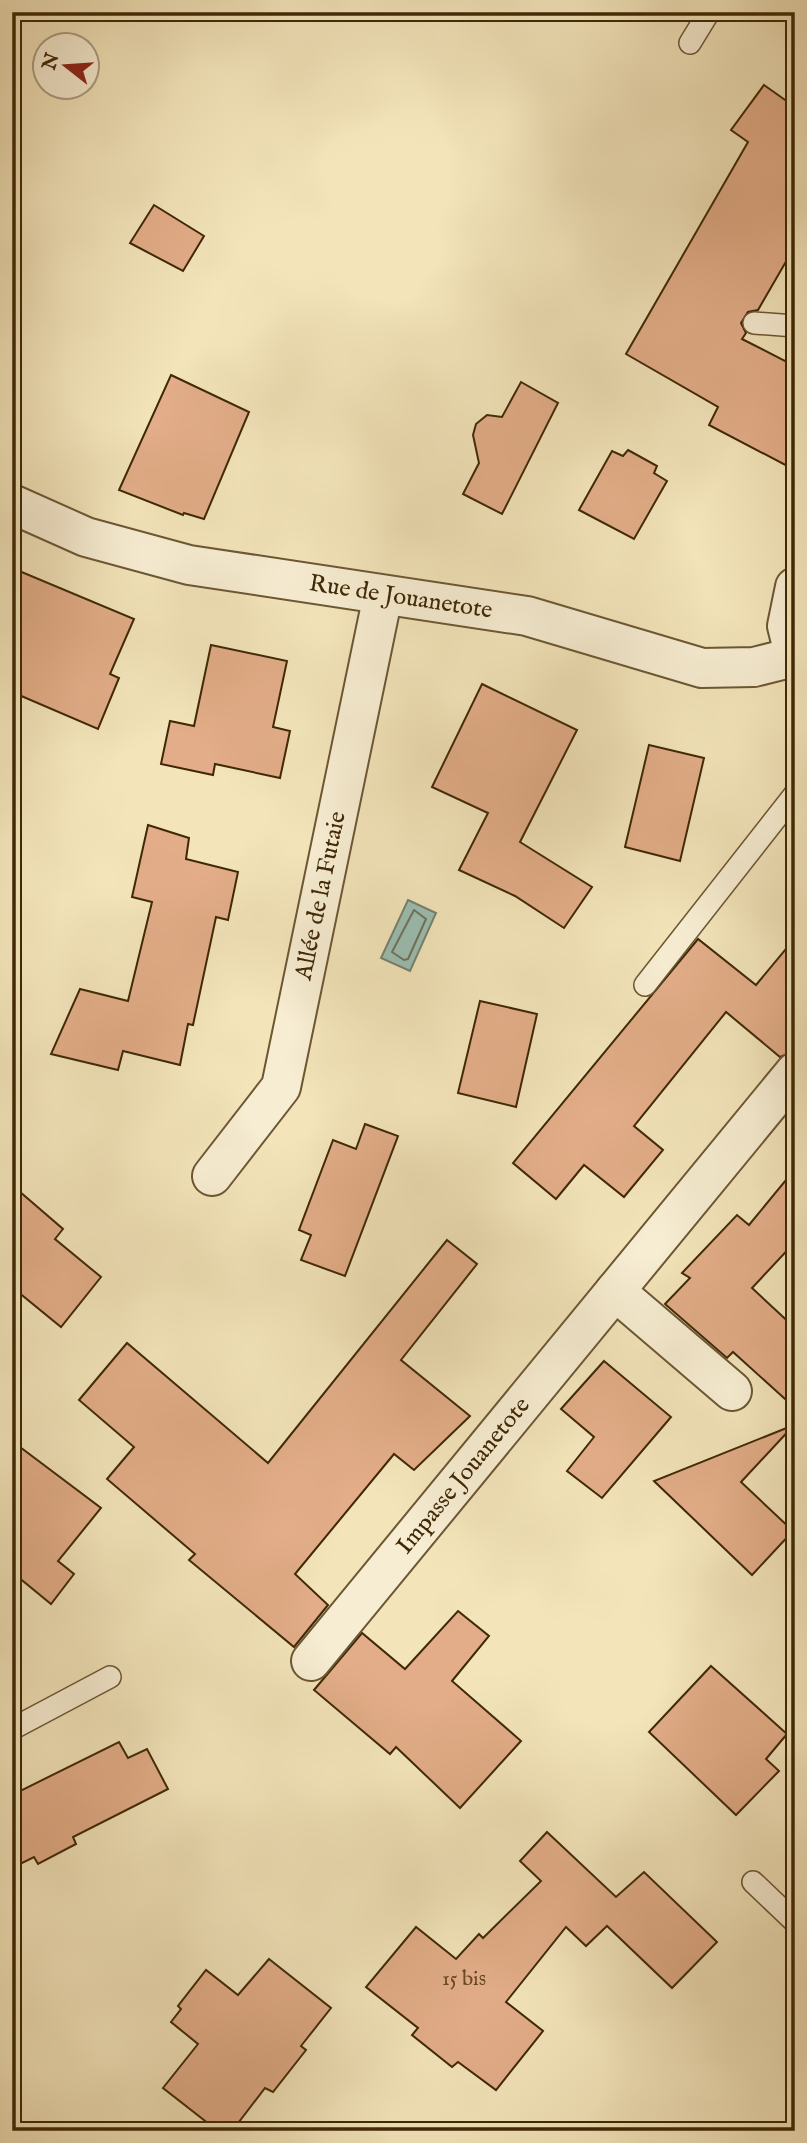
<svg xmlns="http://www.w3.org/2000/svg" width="807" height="2143" viewBox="0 0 807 2143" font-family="'IM FELL English',serif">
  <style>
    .water { fill: #9bbeb3; stroke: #76826e; stroke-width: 2 }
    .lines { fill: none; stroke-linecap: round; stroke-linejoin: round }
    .shore { stroke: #6d735c; stroke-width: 2 }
    .building { fill: #e2ad88; stroke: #3f2806; stroke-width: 2 }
    .service-casing { stroke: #6c5733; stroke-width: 24 }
    .minor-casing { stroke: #6c5733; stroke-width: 42 }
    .service { stroke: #f7edd2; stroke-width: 21 }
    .minor { stroke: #f7edd2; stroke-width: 38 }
    .labels { text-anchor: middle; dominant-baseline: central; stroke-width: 7; stroke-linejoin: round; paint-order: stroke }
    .number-label { font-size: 21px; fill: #684926 }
    .street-label { font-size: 24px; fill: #3f2806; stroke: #f7edd2 }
  </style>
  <rect width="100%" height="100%" fill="#f3e4ba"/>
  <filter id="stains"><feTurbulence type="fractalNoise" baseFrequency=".00286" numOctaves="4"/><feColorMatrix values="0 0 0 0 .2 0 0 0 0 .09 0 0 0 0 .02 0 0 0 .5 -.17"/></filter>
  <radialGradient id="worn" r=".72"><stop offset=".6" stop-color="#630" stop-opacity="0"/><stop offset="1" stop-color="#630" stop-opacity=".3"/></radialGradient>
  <!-- water -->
  <polygon class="water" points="408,900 436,913 410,971 381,958"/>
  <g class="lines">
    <!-- shore -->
    <polygon class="shore" points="414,910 426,919 408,959 404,960 392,952"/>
  </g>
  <!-- building -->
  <g class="building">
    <polygon points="764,85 795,107 795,246 758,310 748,312 741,323 746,333 742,339 795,366 795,470 709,425 718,407 626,354 748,142 731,130"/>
    <polygon points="154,205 204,236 183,271 130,243"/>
    <polygon points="171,375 249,412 204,519 184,513 183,515 119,490"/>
    <polygon points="521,382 558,403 502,514 463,494 479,463 473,435 476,424 487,415 502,417"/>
    <polygon points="628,450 657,466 654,473 667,481 634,539 579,510 612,451 623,456"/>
    <polygon points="12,568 134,619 110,674 119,678 98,729 12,692"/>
    <polygon points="211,645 287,661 273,727 290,731 280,778 215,764 213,775 161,764 170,721 194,726"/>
    <polygon points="482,684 577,730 520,842 592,887 564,928 515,896 459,870 488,813 432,787"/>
    <polygon points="649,745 704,758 680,861 625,847"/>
    <polygon points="148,825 189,838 186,859 238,872 228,920 216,917 193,1025 188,1024 180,1065 123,1051 118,1070 51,1054 80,989 128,1001 152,902 132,897"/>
    <polygon points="795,938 795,1051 780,1057 726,1012 634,1126 663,1150 624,1197 584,1165 556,1199 513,1163 698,939 756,985"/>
    <polygon points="480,1001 537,1014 516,1107 458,1093"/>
    <polygon points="365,1124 398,1136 345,1276 301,1260 311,1235 299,1230 333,1140 356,1149"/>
    <polygon points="795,1169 795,1242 752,1288 795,1328 795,1408 733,1352 727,1358 665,1304 690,1278 682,1273 737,1215 749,1225"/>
    <polygon points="12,1185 63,1229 55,1239 101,1277 61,1327 12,1287"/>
    <polygon points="447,1240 477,1264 401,1360 470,1416 414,1470 394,1454 295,1574 328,1605 294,1647 189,1560 195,1554 107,1479 134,1447 79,1400 127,1343 268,1463"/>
    <polygon points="604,1361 671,1417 602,1498 567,1471 594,1437 561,1409"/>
    <polygon points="794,1425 741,1482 793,1531 752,1575 654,1481"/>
    <polygon points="12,1441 101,1508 58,1561 74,1574 51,1604 12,1572"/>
    <polygon points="458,1611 489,1636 452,1681 521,1741 460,1808 396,1747 390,1754 314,1690 362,1633 405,1669"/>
    <polygon points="711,1666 787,1734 766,1759 779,1771 736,1815 649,1732"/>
    <polygon points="119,1742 128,1758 147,1749 168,1789 73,1837 76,1844 38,1864 34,1857 12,1868 12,1795"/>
    <polygon points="547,1832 616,1897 644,1872 717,1942 672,1988 607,1926 586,1946 566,1927 506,2002 543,2031 496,2090 458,2062 452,2067 412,2035 418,2028 366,1987 416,1927 456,1959 479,1934 483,1938 541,1881 520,1861"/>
    <polygon points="269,1959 331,2008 301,2046 306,2050 273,2092 265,2088 232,2131 218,2131 163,2088 198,2044 171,2022 181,2009 178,2006 206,1970 238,1995"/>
  </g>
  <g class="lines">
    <!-- service casing -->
    <g class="service-casing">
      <g id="service">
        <polyline points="690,43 709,12"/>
        <polyline points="754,323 795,326"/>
        <polyline points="645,985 795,794"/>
        <polyline points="12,1729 110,1677"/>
        <polyline points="753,1882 795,1922"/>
      </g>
    </g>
    <!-- minor casing -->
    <g class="minor-casing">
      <g id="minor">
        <path id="s1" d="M 12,504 L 86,537 L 189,565 L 527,616 L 702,668 L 754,667 L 794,657"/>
        <polyline points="795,587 787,626 795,658"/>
        <path id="s2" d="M 212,1176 L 281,1087 L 383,595"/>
        <polyline points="615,1291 732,1391"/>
        <path id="s3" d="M 311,1661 L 795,1072"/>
      </g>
    </g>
    <!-- service -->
    <use href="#service" class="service"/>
    <!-- minor -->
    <use href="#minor" class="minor"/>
  </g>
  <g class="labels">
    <!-- number labels -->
    <g class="number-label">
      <text x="464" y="1979">15 bis</text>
    </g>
    <!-- street labels -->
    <g class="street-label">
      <text stroke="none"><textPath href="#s1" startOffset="402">Rue de Jouanetote</textPath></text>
      <text stroke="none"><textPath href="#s2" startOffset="308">Allée de la Futaie</textPath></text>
      <text stroke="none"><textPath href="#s3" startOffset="240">Impasse Jouanetote</textPath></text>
    </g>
  </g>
  <!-- margin -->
  <rect width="807" height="2143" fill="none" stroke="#f3e4ba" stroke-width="42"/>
  <rect x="14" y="14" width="779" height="2115" fill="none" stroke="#3f2806" stroke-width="3.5"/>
  <rect x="21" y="21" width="765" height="2101" fill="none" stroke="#3f2806" stroke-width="2"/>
  <!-- north arrow -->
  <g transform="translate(66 66) rotate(287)"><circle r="33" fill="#f7edd2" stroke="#ad9e80" stroke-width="2"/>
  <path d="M0-5L12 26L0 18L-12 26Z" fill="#8f2418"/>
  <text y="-10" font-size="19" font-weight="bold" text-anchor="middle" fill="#3f2806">N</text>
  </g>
  <rect width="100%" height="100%" filter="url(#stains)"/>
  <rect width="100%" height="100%" fill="url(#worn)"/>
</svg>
